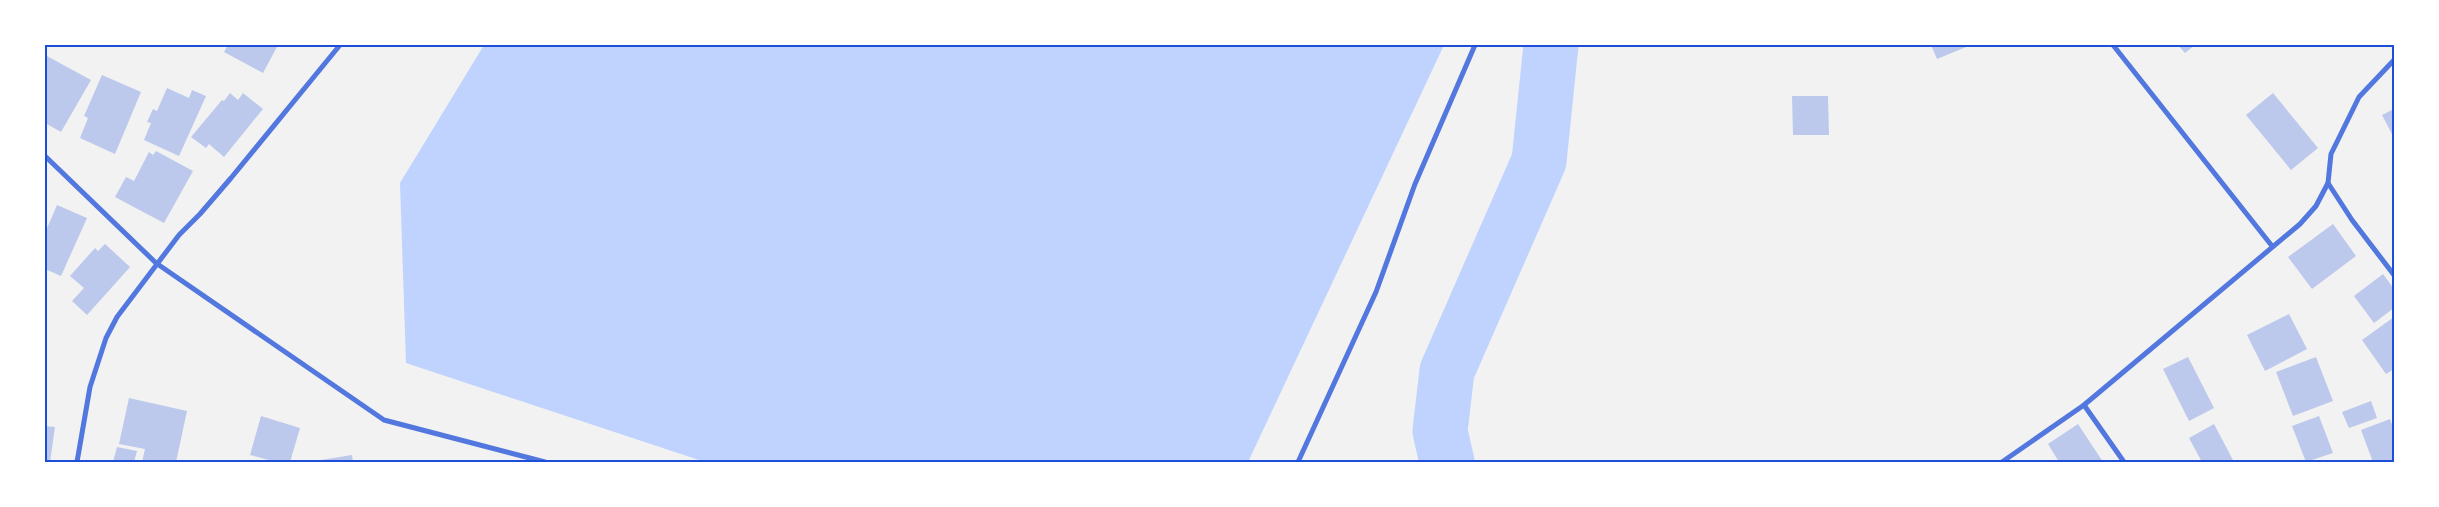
<svg xmlns="http://www.w3.org/2000/svg" width="2439" height="507" viewBox="0 0 2439 507" font-family="Georgia,serif">
  <style>
    .water { fill: #bfd3fe }
    .lines { fill: none; stroke-linecap: round; stroke-linejoin: round }
    .river { stroke: #bfd3fe; stroke-width: 55 }
    .building { fill: #bdc9ec }
    .minor { stroke: #5277de; stroke-width: 5 }
    .neatline { fill: none; stroke: #1d4ed8; stroke-width: 2 }
  </style>
  <rect width="100%" height="100%" fill="#f2f2f2"/>
  <!-- water -->
  <polygon class="water" points="484,45 1444,45 1248,462 705,462 406,363 400,183"/>
  <g class="lines">
    <!-- river -->
    <polyline class="river" points="1447,462 1440,431 1447,371 1539,161 1551,45"/>
  </g>
  <!-- building -->
  <g class="building">
    <polygon points="228,45 278,45 263,73 224,52"/>
    <polygon points="1931,45 1971,45 1937,59"/>
    <polygon points="2178,45 2195,45 2185,53"/>
    <polygon points="45,55 91,80 61,132 45,123"/>
    <polygon points="102,75 141,92 115,154 80,138 88,118 84,116"/>
    <polygon points="167,88 189,98 192,90 206,96 179,156 144,140 151,123 147,122 153,109 157,111"/>
    <polygon points="230,93 238,100 243,93 263,109 224,157 209,144 206,148 191,137 222,100 224,101"/>
    <polygon points="2273,93 2318,148 2291,170 2246,115"/>
    <polygon points="1792,96 1828,96 1829,135 1793,135"/>
    <polygon points="2394,109 2394,138 2382,115"/>
    <polygon points="156,151 193,171 164,223 115,197 126,177 134,181 149,152 153,155"/>
    <polygon points="57,205 87,218 61,276 45,269 45,233"/>
    <polygon points="2333,224 2356,256 2312,289 2288,257"/>
    <polygon points="105,244 130,267 87,315 72,301 84,288 70,276 95,248 98,251"/>
    <polygon points="2383,274 2394,289 2394,308 2374,323 2354,296"/>
    <polygon points="2289,314 2307,349 2265,371 2247,335"/>
    <polygon points="2394,317 2394,369 2386,374 2362,340"/>
    <polygon points="2188,357 2214,408 2189,421 2163,369"/>
    <polygon points="2316,357 2333,401 2293,416 2276,372"/>
    <polygon points="129,398 187,411 176,462 142,462 145,449 119,444"/>
    <polygon points="2371,401 2377,418 2349,428 2342,412"/>
    <polygon points="261,416 300,428 290,462 276,462 250,455"/>
    <polygon points="2319,416 2333,453 2306,462 2292,426"/>
    <polygon points="2390,419 2394,430 2394,461 2373,462 2361,430"/>
    <polygon points="2078,424 2103,462 2059,462 2048,444"/>
    <polygon points="2214,424 2234,462 2202,462 2189,438"/>
    <polygon points="45,426 55,427 50,462 45,462"/>
    <polygon points="117,447 137,451 134,462 113,462"/>
    <polygon points="352,455 353,462 315,462 315,461"/>
  </g>
  <g class="lines">
    <!-- minor -->
    <g class="minor">
      <polyline points="2113,45 2272,246"/>
      <polyline points="45,156 156,263 384,420 545,462"/>
      <polyline points="2328,183 2352,220 2394,275"/>
      <polyline points="2084,405 2124,462"/>
      <polyline points="77,462 90,387 106,338 117,317 179,235 200,214 231,178 340,45"/>
      <polyline points="1298,462 1376,292 1415,184 1475,45"/>
      <polyline points="2002,462 2084,405 2300,224 2316,206 2328,183 2331,154 2359,97 2394,60"/>
    </g>
  </g>
  <!-- border -->
  <rect width="2439" height="507" fill="none" stroke="#ffffff" stroke-width="92"/>
  <rect x="46" y="46" width="2347" height="415" class="neatline"/>
</svg>
